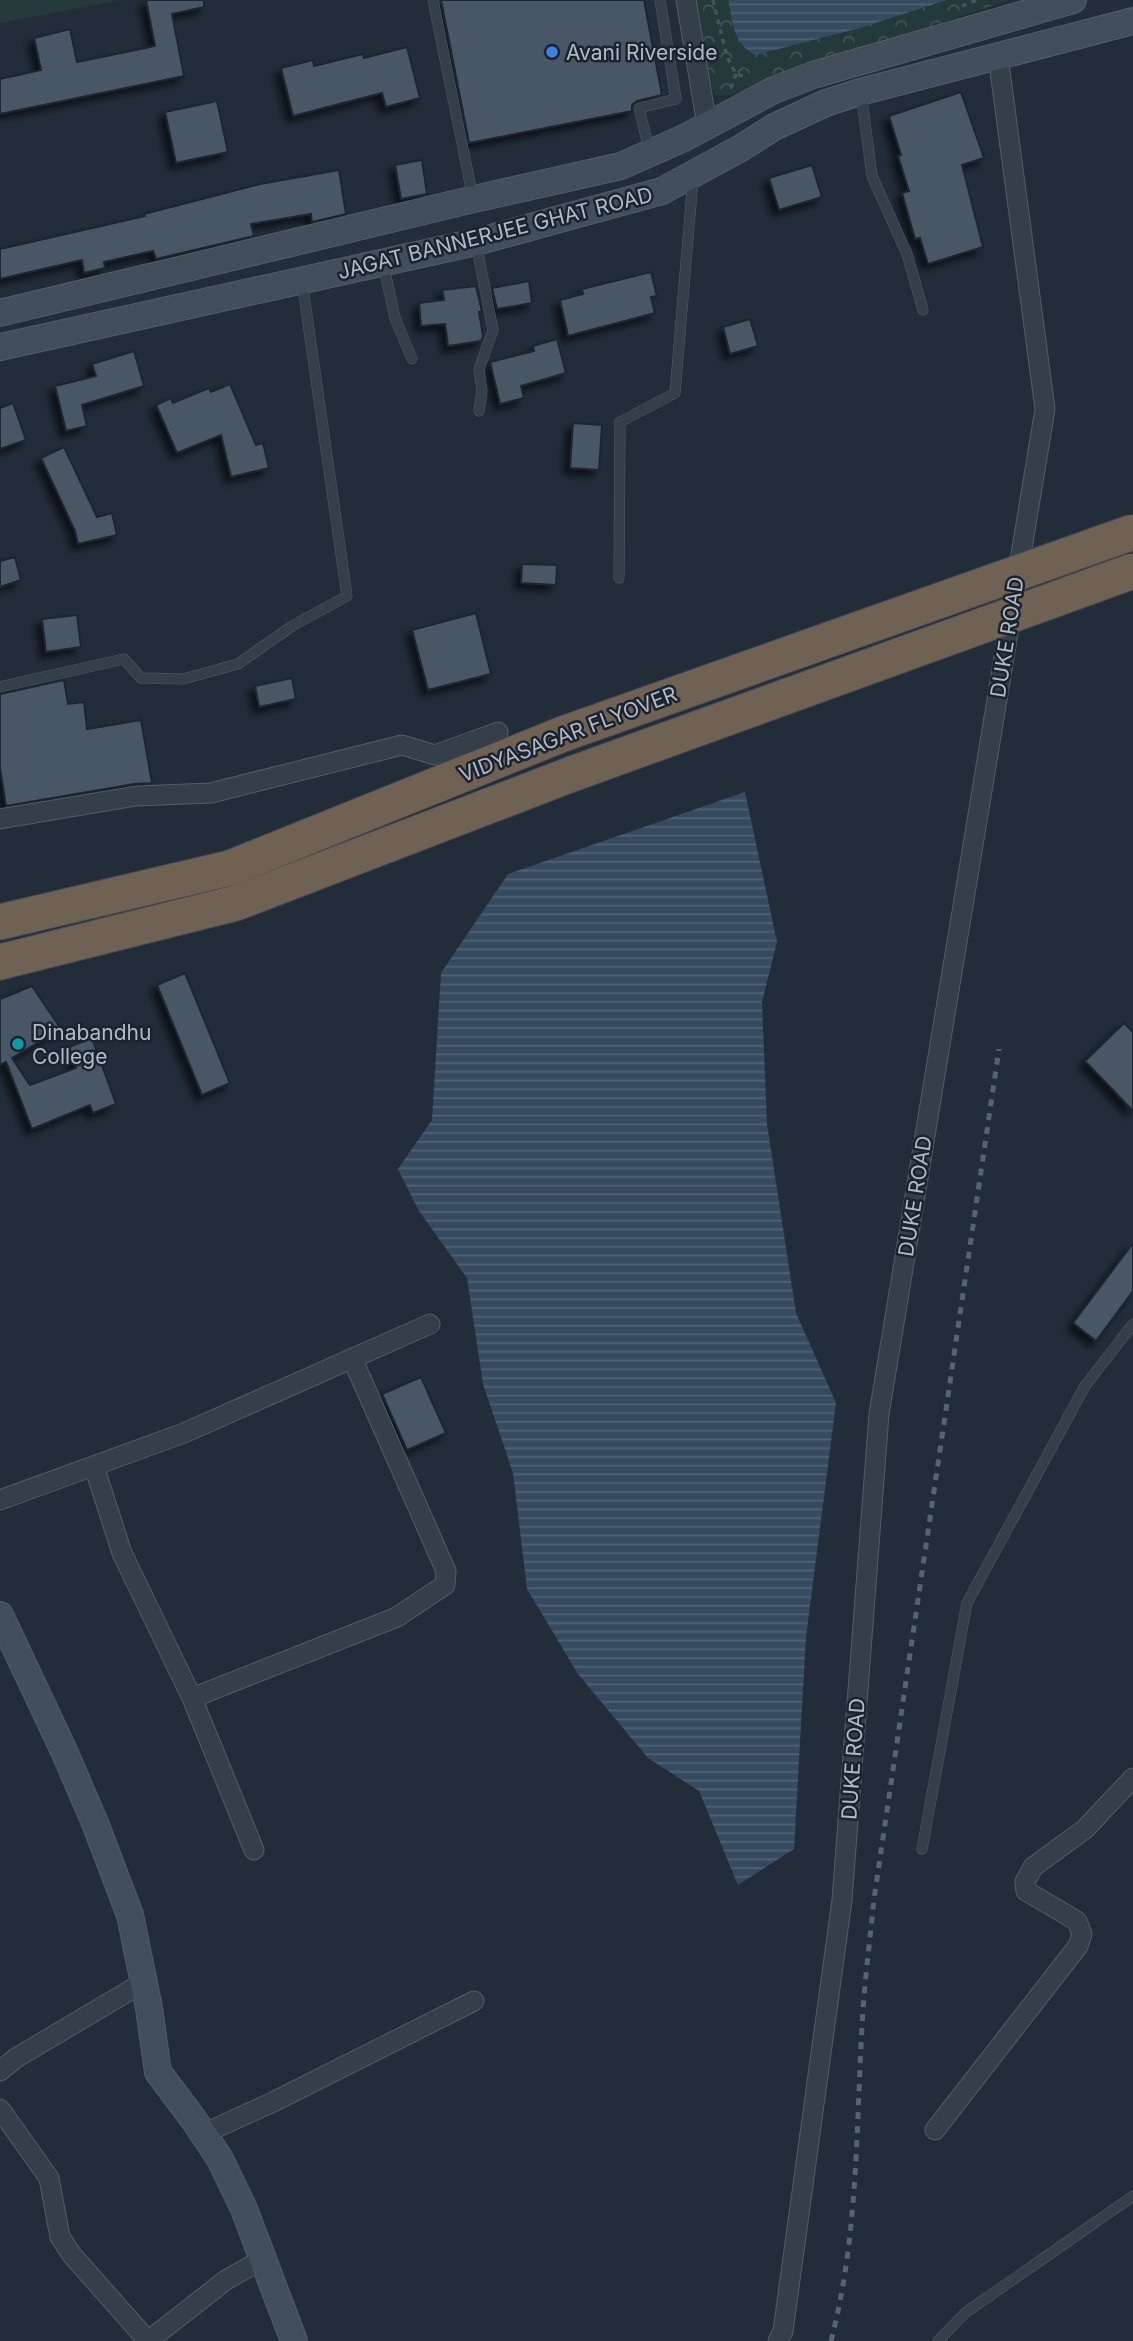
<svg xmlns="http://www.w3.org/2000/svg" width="1133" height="2341" viewBox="0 0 1133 2341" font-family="Inter,sans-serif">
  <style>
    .grass { fill: #24393a }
    .forest { fill: url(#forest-crowns) }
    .water { fill: url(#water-rules) }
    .building { fill: #4a5765; stroke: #1d2630; stroke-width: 2; filter: url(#shadow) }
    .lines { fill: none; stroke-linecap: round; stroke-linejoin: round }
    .lane-casing { stroke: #535d67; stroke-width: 11 }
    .street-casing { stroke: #535d67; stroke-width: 21 }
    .secondary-casing { stroke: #535d67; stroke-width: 28 }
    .highway-casing { stroke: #404a54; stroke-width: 37 }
    .path { stroke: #415657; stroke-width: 3.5; stroke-dasharray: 5 5; stroke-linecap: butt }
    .lane { stroke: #353f49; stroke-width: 10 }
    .street { stroke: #353f49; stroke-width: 19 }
    .secondary { stroke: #434e5c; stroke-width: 26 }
    .highway { stroke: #6f6253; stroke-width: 35 }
    .rail { stroke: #576370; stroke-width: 5; stroke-dasharray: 7 7; stroke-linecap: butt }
    .highway-bridge-casing { stroke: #404a54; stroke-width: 37; stroke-linecap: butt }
    .highway-bridge { stroke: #6f6253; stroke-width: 35 }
    .shop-dot { fill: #3f7fe0; stroke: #1b242e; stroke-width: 2.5 }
    .culture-dot { fill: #0f9aa8; stroke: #1b242e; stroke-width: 2.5 }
    .labels { text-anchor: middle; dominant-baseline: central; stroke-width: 5; stroke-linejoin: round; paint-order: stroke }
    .poi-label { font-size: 21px; fill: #b0bac5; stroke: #1b242e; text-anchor: start }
    .street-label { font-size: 21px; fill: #b0bac5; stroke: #1b242e }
  </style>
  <defs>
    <pattern id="forest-crowns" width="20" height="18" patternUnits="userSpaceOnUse" patternTransform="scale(1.75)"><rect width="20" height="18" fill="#24393a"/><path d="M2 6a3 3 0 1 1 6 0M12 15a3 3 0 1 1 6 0" fill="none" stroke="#415455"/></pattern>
    <pattern id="water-rules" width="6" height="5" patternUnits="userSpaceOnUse" patternTransform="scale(1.75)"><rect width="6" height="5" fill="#364a60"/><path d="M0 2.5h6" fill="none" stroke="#516275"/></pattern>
    <filter id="shadow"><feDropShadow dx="-6" dy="6" stdDeviation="3.5" flood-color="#0009"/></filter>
  </defs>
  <rect width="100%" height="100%" fill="#222d39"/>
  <!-- grass -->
  <polygon class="grass" points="0,0 122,0 0,23"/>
  <!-- forest -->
  <polygon class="forest" points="692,0 1009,0 730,95 716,95 709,81"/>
  <!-- water -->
  <g class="water">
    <path d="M 728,0 L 947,0 L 860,28 L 755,55 C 733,44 733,22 728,0 Z"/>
    <polygon points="745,792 777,942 762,1002 767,1124 796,1313 836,1403 806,1637 794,1849 738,1885 699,1791 648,1758 578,1674 527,1589 513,1473 483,1384 467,1278 419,1211 398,1169 432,1120 441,973 508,874"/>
  </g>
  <!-- building -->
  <g class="building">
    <polygon points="146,0 204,0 204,7 172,14 184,76 0,114 0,79 41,70 34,38 70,29 77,62 155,46"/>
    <polygon points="441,0 644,0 662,95 637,101 632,105 632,111 469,143"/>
    <polygon points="407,47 420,98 386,107 382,93 293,116 281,68 313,60 314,66 363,54 364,58"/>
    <polygon points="961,92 984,158 962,165 983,247 928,264 920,238 915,239 902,193 909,191 898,156 901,155 889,116"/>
    <polygon points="217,101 228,152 176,163 165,112"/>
    <polygon points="422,160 427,194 401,199 395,165"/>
    <polygon points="812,165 822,197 779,210 769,178"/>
    <polygon points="339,170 346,214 312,222 311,214 251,224 254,236 156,259 153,251 104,262 105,268 84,273 82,260 0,279 0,249 145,216 144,214 260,184"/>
    <polygon points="651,272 657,296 651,297 655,313 568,336 560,300 583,294 582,289"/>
    <polygon points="529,281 532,303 497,309 492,288"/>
    <polygon points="476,286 482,312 479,312 483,336 481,341 448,346 445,324 421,326 419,303 444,300 442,290"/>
    <polygon points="750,319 758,346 730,354 723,327"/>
    <polygon points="557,339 566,373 521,386 524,398 500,404 490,362 534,351 533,346"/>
    <polygon points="134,351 144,386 82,405 87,426 66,431 55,386 96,376 92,364"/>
    <polygon points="230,384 256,445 263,443 269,468 231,477 221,435 177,453 156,405 171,398 173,403 209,388 211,392"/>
    <polygon points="13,403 26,440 0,449 0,408"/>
    <polygon points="573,423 602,425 599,470 570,468"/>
    <polygon points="64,447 97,517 112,513 117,535 78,544 75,531 41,458"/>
    <polygon points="15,557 21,580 0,587 0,561"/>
    <polygon points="522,564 557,565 556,585 521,583"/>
    <polygon points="476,613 491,674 428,690 412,630"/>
    <polygon points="77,615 81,647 46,652 42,619"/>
    <polygon points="292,678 296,699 259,707 255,686"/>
    <polygon points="64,680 68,704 84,702 87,729 141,720 152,783 134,784 6,806 0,768 0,694"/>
    <polygon points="185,973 230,1083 202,1095 157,985"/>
    <polygon points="32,986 61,1029 12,1058 30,1085 76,1068 69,1047 92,1038 116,1104 93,1113 90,1105 32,1129 6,1062 0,1065 0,999"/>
    <polygon points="1124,1023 1133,1032 1133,1111 1085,1061"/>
    <polygon points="1133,1243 1133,1291 1096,1341 1073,1323"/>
    <polygon points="421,1377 446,1433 407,1450 382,1394"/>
  </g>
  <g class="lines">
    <!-- lane casing -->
    <g class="lane-casing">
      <g id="lane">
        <polyline points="433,0 473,198"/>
        <polyline points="861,92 872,176 907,254 923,310"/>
        <polyline points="650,153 639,108 676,99 660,0"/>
        <polyline points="476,243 493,330 479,369 482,391 479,411"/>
        <polyline points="383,263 395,318 412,359"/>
        <polyline points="619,578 620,422 675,393 693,179"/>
        <polyline points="0,687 124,659 141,678 183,679 238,664 292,626 347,596 302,281"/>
        <polyline points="922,1849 967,1603 1085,1386 1133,1324"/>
        <polyline points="938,2341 965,2313 1133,2196"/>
      </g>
    </g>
    <!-- street casing -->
    <g class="street-casing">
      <g id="street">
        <polyline points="686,0 707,125"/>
        <polyline points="0,819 136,796 211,793 402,745 435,755 498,732"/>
        <polyline points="94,1466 122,1553 192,1698 254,1850"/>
        <polyline points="0,1500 184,1433 430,1324"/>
        <polyline points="192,1698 397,1617 445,1585 446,1571 352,1358"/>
        <polyline points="0,2071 16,2058 144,1982"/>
        <polyline points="0,2109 49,2178 60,2237 72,2255 148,2341 226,2280 263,2259"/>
        <polyline points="935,2130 1078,1946 1082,1934 1077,1921 1026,1891 1025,1882 1033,1867 1085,1829 1133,1778"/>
        <polyline points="203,2134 273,2102 474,2001"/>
        <polyline points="778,2341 783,2331 842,1900 879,1414 1045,409 998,56"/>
      </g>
    </g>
    <!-- secondary casing -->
    <g class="secondary-casing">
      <g id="secondary">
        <polyline points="0,313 474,199 621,166 684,138 774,90 813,75 1073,0"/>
        <polyline points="0,347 476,242 662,191 741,148 774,127 826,103 860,92 1133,21"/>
        <polyline points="0,1615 64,1751 95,1823 130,1915 149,2008 158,2072 194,2120 220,2159 244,2209 294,2341"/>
      </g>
    </g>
    <!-- highway casing -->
    <g class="highway-casing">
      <g id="highway">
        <polyline points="0,922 230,868 563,734"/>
        <polyline points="0,962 236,903 572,774"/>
      </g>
    </g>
    <!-- path -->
    <g class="path">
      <polyline points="713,0 727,57 736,74 746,77"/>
      <polyline points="962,6 977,0"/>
      <polyline points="731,88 736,74"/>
    </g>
    <!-- lane -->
    <use href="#lane" class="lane"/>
    <!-- street -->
    <use href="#street" class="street"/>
    <!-- secondary -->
    <use href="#secondary" class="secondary"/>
    <!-- highway -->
    <use href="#highway" class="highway"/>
    <!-- rail -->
    <path class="rail" d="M 831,2341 C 858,2238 856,2132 862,2027 C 864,1984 870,1941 874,1899 L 999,1049"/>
    <!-- highway-bridge casing -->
    <g class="highway-bridge-casing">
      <g id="highway-bridge">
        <polyline points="563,734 1133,532"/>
        <polyline points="572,774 1133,571"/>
      </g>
    </g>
    <!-- highway-bridge -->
    <use href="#highway-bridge" class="highway-bridge"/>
  </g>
  <!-- markers -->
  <circle class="shop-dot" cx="552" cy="52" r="7"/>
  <circle class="culture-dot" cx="18" cy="1044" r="7"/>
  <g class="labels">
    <!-- poi labels -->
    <g class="poi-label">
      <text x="566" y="52">Avani Riverside</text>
      <text x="32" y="1032">Dinabandhu<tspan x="32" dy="24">College</tspan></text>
    </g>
    <!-- street labels -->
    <g class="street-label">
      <text transform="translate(495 233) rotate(-14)">JAGAT BANNERJEE GHAT ROAD</text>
      <text transform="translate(1007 637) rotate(-81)">DUKE ROAD</text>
      <text transform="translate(568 734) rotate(-21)">VIDYASAGAR FLYOVER</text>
      <text transform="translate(915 1196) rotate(-81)">DUKE ROAD</text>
      <text transform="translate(853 1759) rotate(-86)">DUKE ROAD</text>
    </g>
  </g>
</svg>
